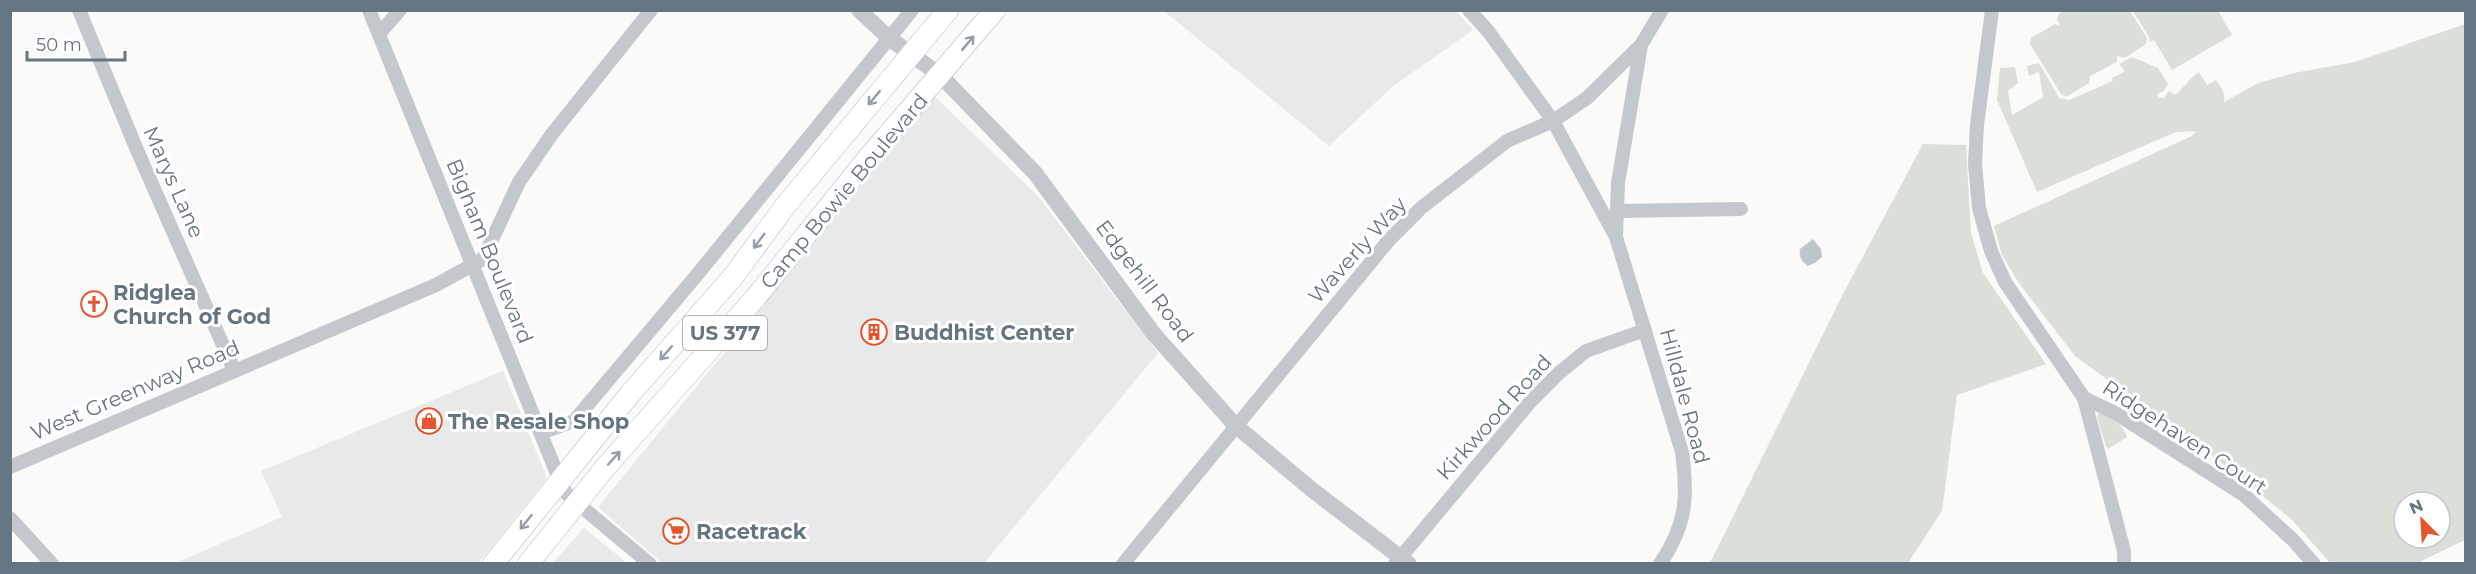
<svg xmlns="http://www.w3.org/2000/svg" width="2476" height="574" viewBox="0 0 2476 574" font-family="Montserrat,sans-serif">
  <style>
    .built { fill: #e8e9e9 }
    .green { fill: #dadfd7; fill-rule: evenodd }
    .water { fill: #bbc7cb }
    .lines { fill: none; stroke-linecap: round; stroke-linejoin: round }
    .primary-casing { stroke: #b5babe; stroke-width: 22 }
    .minor { stroke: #c3c8cc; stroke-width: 14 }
    .tertiary { stroke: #c3c8cc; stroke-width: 16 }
    .primary { stroke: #fff; stroke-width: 21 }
    .oneway { stroke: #939fa8 }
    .labels { text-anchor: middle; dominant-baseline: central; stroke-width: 6; stroke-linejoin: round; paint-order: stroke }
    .shield { fill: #fff; stroke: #939fa8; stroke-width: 1.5 }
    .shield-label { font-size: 20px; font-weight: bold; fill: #657683 }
    .street-label { font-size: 21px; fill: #657683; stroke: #fff }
    .poi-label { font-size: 21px; font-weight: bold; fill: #657683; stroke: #fff; text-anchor: start }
  </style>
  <rect width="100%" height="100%" fill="#fafaf8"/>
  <!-- built -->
  <g class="built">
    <polygon points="1164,11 1456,11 1473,30 1392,87 1329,146"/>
    <polygon points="934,96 1037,195 1158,353 984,563 662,563 598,507"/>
    <polygon points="503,371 547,478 478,563 176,563 282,517 261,471"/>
    <polygon points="584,528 627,563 553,563"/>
  </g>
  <!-- green -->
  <g class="green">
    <polygon points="2063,11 2130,11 2147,38 2146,44 2125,58 2117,56 2117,62 2090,76 2089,83 2066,97 2061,94 2030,44 2031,38 2055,24 2060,26 2057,19 2059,14"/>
    <polygon points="2133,11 2218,11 2232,35 2172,70 2154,40 2149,42 2150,39"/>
    <path d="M 2465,24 L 2465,540 L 2417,563 L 2330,563 L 2292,520 L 2231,470 L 2075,356 L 2018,282 L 2002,255 L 1994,226 L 2192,136 L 2196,131 L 2176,132 L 2037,192 L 1997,100 L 2000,68 L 2015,67 L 2018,83 L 2008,91 L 2012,115 L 2043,97 L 2039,72 L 2029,76 L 2027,66 L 2039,63 L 2059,98 L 2069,100 L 2113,81 L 2112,78 L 2125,71 L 2119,64 L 2132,57 L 2158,68 L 2168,84 L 2164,91 L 2157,94 L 2159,98 L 2164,98 L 2169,91 L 2175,95 C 2184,88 2190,77 2199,72 L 2207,85 L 2216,80 C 2222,88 2225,92 2224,102 L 2258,83 L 2294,73 L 2355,62 ZM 2404,502 L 2440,502 L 2440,538 L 2404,538 Z"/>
    <polygon points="1923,144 1966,145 1971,233 1983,273 2046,364 1957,395 1942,511 1908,563 1710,563 1842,296"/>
    <path d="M 2099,413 C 2111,416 2124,426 2127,437 L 2108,449 L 2106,446 L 2097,418 Z"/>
  </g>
  <!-- water -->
  <path class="water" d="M 1813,239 L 1821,249 L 1822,257 L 1815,263 L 1808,266 C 1801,261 1799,257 1800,249 Z"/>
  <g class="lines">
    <!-- primary casing -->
    <g class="primary-casing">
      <g id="primary">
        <polyline points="493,564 630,394 732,278 786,205 948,10"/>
        <polyline points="528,564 604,469 756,297 868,158 995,10"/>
      </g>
    </g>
    <!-- minor -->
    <g class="minor">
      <polyline points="79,10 137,150 234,370"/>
      <polyline points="369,10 560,481 566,493 577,503 650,564"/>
      <path d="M 1469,10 L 1488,31 L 1553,121 L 1616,237 L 1682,452 C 1688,497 1687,524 1660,564"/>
      <polyline points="1992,10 1977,125 1975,164 1979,208 1991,251 2005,282 2084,398 2124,551 2124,564"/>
      <polyline points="379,34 400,10"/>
      <polyline points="1617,211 1741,209"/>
      <polyline points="1616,236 1618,183 1641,45"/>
      <polyline points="2084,398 2117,414 2244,495 2293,540 2314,564"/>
      <polyline points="541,433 574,421 701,270 912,10"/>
      <polyline points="10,467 436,285 483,259 519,182 552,134 651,10"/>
      <polyline points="10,518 52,564"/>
      <polyline points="1123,564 1389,240 1421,208 1507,141 1553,121 1587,98 1641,45 1662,10"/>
      <polyline points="1395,564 1530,402 1559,373 1586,351 1645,330"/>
    </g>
    <!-- tertiary -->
    <polyline class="tertiary" points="859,10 889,38 941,76 1035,173 1153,333 1235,425 1311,489 1409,564"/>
    <!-- primary -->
    <use href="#primary" class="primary"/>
  </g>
  <!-- one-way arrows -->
  <defs><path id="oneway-shaft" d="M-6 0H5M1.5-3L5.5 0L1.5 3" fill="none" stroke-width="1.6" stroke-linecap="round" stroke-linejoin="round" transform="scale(1.5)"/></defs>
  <g class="oneway">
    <use href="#oneway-shaft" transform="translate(968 43) rotate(-50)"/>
    <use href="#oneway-shaft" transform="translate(874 98) rotate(130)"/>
    <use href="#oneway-shaft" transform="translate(759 241) rotate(127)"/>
    <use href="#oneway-shaft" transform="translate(666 353) rotate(131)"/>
    <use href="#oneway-shaft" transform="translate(614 458) rotate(-48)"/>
    <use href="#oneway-shaft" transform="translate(526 522) rotate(129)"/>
  </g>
  <!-- icons -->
  <defs>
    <g id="church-ring" transform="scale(1.35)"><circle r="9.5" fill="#fff" stroke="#e4572e" stroke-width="1.5"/><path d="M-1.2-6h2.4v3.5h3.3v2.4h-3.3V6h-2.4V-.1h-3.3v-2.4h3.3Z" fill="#e4572e"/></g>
    <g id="building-ring" transform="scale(1.35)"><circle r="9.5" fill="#fff" stroke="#e4572e" stroke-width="1.5"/><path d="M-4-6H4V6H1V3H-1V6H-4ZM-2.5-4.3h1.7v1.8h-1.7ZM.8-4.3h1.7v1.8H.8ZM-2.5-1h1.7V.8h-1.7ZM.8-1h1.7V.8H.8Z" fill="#e4572e"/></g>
    <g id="shop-ring" transform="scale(1.35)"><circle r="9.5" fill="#fff" stroke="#e4572e" stroke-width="1.5"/><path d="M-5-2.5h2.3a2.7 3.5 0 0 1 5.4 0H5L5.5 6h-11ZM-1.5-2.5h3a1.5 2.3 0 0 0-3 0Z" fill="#e4572e"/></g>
    <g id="supermarket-ring" transform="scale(1.35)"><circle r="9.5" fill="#fff" stroke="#e4572e" stroke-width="1.5"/><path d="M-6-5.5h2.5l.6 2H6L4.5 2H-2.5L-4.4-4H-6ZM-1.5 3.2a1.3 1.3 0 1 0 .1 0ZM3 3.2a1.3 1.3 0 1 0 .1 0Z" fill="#e4572e"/></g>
  </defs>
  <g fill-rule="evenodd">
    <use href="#church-ring" x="94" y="304"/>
    <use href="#building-ring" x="874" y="332"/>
    <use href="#shop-ring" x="429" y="421"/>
    <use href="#supermarket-ring" x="676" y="531"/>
  </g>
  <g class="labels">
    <!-- shield labels -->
    <rect class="shield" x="683" y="316" width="84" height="34" rx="4.5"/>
    <g class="shield-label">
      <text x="725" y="333">US 377</text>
    </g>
    <!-- street labels -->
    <g class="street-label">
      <text transform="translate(174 182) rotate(66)">Marys Lane</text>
      <text transform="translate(844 191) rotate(-50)">Camp Bowie Boulevard</text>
      <text transform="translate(1357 250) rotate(-48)">Waverly Way</text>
      <text transform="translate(490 251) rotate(68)">Bigham Boulevard</text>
      <text transform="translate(1145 281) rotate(53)">Edgehill Road</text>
      <text transform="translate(135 390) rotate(-23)">West Greenway Road</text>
      <text transform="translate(1685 396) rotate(75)">Hilldale Road</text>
      <text transform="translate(1494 417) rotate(-48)">Kirkwood Road</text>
      <text transform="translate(2185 437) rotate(33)">Ridgehaven Court</text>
    </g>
    <!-- poi labels -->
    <g class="poi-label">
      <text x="113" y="292">Ridglea<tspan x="113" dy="24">Church of God</tspan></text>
      <text x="894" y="332">Buddhist Center</text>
      <text x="448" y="421">The Resale Shop</text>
      <text x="696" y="531">Racetrack</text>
    </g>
  </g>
  <!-- border -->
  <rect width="2476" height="574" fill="none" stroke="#657683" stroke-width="24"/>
  <!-- north arrow -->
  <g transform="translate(2422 520) rotate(336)"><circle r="28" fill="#ffffff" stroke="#c1c8cd" stroke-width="1.5"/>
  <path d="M0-4.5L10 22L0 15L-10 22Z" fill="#e4572e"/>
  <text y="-9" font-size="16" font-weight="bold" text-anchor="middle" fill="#657683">N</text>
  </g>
  <!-- scale -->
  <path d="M27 51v9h98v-9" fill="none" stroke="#657683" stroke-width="3"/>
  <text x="36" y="51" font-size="18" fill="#657683" stroke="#ffffff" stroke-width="4.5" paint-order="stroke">50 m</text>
</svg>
